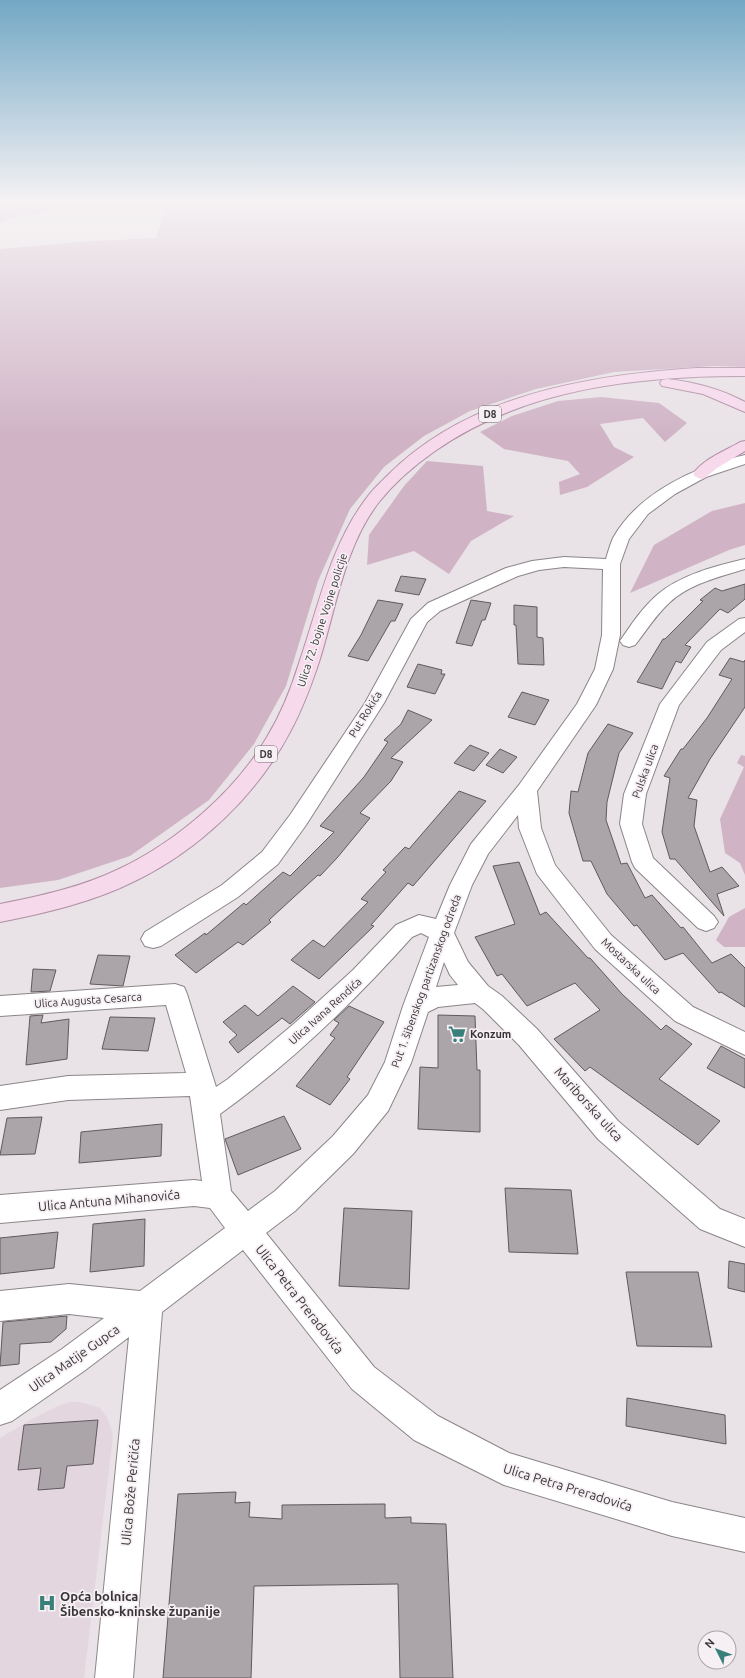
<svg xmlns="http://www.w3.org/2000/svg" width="745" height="1678" viewBox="0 0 745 1678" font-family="Ubuntu,sans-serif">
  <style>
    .built { fill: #e4d6df }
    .green { fill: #d0b4c6 }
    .building { fill: #aba4a8; stroke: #605a5e }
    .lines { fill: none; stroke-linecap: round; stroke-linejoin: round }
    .minor-casing { stroke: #8b8589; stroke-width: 2 }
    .major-casing { stroke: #b08fa5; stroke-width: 2 }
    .minor { fill: #fff; fill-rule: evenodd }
    .major { fill: #f7d9ec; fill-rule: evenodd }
    .labels { text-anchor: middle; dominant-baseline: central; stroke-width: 3.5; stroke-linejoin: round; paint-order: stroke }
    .shield { fill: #f6eff4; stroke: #716d70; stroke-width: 1 }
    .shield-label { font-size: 10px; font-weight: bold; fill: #383537 }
    .street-label { font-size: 11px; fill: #383537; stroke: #f6eff4 }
    .poi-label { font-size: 11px; font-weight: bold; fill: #383537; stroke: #f6eff4; text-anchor: start }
    .near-street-label { font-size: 13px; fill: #383537; stroke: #f6eff4 }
    .near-poi-label { font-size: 13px; font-weight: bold; fill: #383537; stroke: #f6eff4; text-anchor: start }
  </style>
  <rect width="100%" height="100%" fill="#e9e2e6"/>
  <!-- built -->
  <polygon class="built" points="69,1402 80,1402 100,1408 108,1419 113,1436 84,1678 0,1678 0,1438 34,1418 58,1406"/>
  <!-- green -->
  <g class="green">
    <polygon points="0,201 745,201 745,367 715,366 614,372 536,389 470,411 424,436 384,467 350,509 318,581 286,686 254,744 209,800 130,856 58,880 0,888 0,249 78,242 156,238 165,209 49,210 42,214 23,215 0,222"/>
    <polygon points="601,397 659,403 687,423 665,442 643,418 600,424 614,447 634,457 587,487 560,495 559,482 580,474 568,461 504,449 480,432 512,416 558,401"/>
    <polygon points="427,461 483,466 487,511 514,516 471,541 449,574 414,551 367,565 369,535 404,486"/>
    <polygon points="745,503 745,545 729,550 630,593 654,545 712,511"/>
    <polygon points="741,755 745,756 745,875 740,863 725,853 720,819 744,767 737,763"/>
    <polygon points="745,908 745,947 724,947 716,940 729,917"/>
  </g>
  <!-- building -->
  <g class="building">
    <polygon points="401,576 426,579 419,595 395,591"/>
    <polygon points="745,584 745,599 728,613 720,609 685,645 691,647 681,663 676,661 662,689 637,682 663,639 665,639 703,601 700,600 715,588 722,591"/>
    <polygon points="378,600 403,604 395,621 391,621 368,661 348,656 361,635"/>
    <polygon points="471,600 491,603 485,620 482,620 472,646 456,643"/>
    <polygon points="514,605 537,607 537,637 543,638 544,665 518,664 516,625 514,625"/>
    <polygon points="730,658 744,662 745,660 745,707 710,759 688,798 697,800 694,826 710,872 722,867 739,886 717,894 724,916 675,859 670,859 662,832 670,778 664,776 681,749 683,749 707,718 732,679 719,675"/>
    <polygon points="418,664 442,670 441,674 445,674 435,694 407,687"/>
    <polygon points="522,692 549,700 535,725 508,717"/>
    <polygon points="408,710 432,720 391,758 403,762 391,781 360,813 370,818 337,858 320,876 318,875 269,920 271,922 243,945 238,942 196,973 175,955 205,933 206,935 244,903 246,905 283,872 290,876 334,832 320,826 364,777 388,742 384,740 401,724"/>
    <polygon points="608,724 633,733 619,753 607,802 606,820 621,864 627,863 645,898 652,895 681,928 683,927 712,963 731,954 745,968 745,1007 721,992 719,993 683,953 665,960 637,925 634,926 607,894 591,861 583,861 569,813 571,791 578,792 588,753"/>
    <polygon points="470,745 489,753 474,771 454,763"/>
    <polygon points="500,749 517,757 503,773 486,765"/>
    <polygon points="459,791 486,801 413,886 408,883 371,925 374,926 319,979 291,960 313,940 324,947 368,902 361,899 386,872 383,870 405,847 409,849"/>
    <polygon points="519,862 540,915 546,912 588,958 590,958 622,994 661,1030 666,1025 692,1044 659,1079 720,1121 698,1145 590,1067 585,1071 554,1039 600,1010 575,983 527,1006 502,974 497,976 475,937 515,924 493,866"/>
    <polygon points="98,955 130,956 123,986 90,984"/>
    <polygon points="33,969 56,970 50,991 31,992"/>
    <polygon points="293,986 315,1002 290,1024 282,1018 238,1053 229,1042 237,1035 223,1022 245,1005 258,1016"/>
    <polygon points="349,1006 384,1022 347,1077 350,1079 330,1105 296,1086 335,1038 330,1035 339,1023 334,1020"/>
    <polygon points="43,1015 41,1023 69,1019 67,1059 26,1065 30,1016"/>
    <polygon points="438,1015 475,1016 477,1070 480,1070 480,1132 418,1129 420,1067 438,1068"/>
    <polygon points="110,1017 155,1018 148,1051 102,1049"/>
    <polygon points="721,1046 745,1059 745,1088 707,1068"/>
    <polygon points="284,1116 301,1149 238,1175 225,1139"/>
    <polygon points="42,1117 35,1154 0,1155 7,1118"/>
    <polygon points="162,1124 161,1156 79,1163 81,1132"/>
    <polygon points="505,1188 571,1190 578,1254 509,1252"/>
    <polygon points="344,1208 412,1211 409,1289 339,1286"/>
    <polygon points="145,1219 144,1266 90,1272 93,1224"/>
    <polygon points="58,1232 54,1268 0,1274 0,1238"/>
    <polygon points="729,1261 745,1264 745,1292 728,1288"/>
    <polygon points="626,1272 698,1272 712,1347 637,1346"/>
    <polygon points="67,1316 66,1329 51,1342 20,1344 19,1364 0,1366 3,1322"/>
    <polygon points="627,1398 725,1415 726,1444 626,1426"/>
    <polygon points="98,1420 93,1464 67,1466 64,1488 38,1490 41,1468 18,1470 24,1425"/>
    <polygon points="236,1492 235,1503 250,1502 249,1517 282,1519 282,1505 385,1504 385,1518 411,1517 411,1523 446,1524 453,1678 400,1678 398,1584 254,1586 251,1678 163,1678 178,1494"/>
  </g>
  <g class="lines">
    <!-- minor casing -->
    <g class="minor-casing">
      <g id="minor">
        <path d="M 745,455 L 745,464 L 706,477 L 675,494 L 648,514 L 629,539 L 620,564 L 620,635 L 613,669 L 596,705 L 537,791 L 541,828 L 555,865 L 611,935 L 693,1007 L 745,1032 L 745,1055 L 675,1021 L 595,949 L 537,874 L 519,828 L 518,815 L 488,854 L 472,885 L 454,933 L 468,962 L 488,986 L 502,996 L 537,1029 L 618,1121 L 720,1209 L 745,1219 L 745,1247 L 700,1229 L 598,1139 L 519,1045 L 484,1010 L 475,1003 L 438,1007 L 428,1012 L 411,1063 L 388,1111 L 353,1154 L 295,1211 L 266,1233 L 374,1367 L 438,1416 L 509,1453 L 672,1502 L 745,1518 L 745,1552 L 672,1536 L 504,1485 L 414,1440 L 352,1389 L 243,1250 L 162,1312 L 133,1678 L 95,1678 L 129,1337 L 84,1371 L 12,1421 L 0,1425 L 0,1390 L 62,1349 L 104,1318 L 69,1314 L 0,1321 L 0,1291 L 69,1284 L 140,1291 L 225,1228 L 210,1208 L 194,1206 L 0,1223 L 0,1195 L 194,1180 L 202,1181 L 190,1096 L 68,1100 L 0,1110 L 0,1086 L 68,1076 L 186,1073 L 166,1005 L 0,1016 L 0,996 L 175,984 L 184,987 L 187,994 L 216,1087 L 228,1079 L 296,1022 L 353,970 L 396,925 L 419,915 L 436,919 L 450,885 L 471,844 L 519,785 L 577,704 L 595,669 L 602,635 L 603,569 L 564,567 L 539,570 L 518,576 L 440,611 L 427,622 L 384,703 L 306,825 L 278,864 L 238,897 L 161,946 L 153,948 L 145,946 L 141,939 L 145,932 L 222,885 L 262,852 L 290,815 L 365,703 L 411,619 L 428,603 L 506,568 L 532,561 L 564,557 L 606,559 C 608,552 610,545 613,538 C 639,492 695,467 745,455 ZM 421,933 L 429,937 L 403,1006 L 385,1062 L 368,1095 L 333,1136 L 275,1191 L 248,1211 L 231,1191 L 220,1114 C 291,1063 354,1002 412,937 ZM 444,962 L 450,975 L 458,985 L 436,987 Z"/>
        <path d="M 745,559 L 745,569 C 719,577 689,584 669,603 C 656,615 646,631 635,645 L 629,647 L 623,645 L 620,641 C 631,625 642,608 657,595 C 680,575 715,566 745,559 Z"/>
        <polygon points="745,618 745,632 721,650 679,705 646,794 642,824 653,858 714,916 718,922 714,928 706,931 698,928 635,868 632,862 620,824 624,794 660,704 707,642 739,619"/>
      </g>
    </g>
    <!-- major casing -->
    <g class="major-casing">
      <g id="major">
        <path d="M 697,368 L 745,368 L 745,376 C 638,376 525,388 435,451 C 415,465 395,482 379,502 C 344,547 336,609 319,662 C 311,686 302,710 290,732 C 257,795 199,850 135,881 C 93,902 46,913 0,922 L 0,904 C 40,896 82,887 119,869 C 176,842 235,792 267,737 C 281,714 291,689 299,663 C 319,606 330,545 368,496 C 374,488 381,482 388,475 C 468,395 588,375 697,368 Z"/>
        <path d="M 667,379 C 694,382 721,389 745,402 L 745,412 L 703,394 L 662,386 L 660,383 L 662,380 Z"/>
        <path d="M 745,441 L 745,451 L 717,468 L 706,477 L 701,479 L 696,477 L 693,474 C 703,459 725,451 740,442 Z"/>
      </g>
    </g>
    <!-- minor -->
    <use href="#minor" class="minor"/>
    <!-- major -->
    <use href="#major" class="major"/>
  </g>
  <!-- sky -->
  <linearGradient id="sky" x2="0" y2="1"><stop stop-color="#73a8c5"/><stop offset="0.46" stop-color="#f5f2f4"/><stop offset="1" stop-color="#f5f2f4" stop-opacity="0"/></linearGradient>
  <rect width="745" height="436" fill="url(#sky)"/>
  <!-- icons -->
  <defs>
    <g id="supermarket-bare" transform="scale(1.38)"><path d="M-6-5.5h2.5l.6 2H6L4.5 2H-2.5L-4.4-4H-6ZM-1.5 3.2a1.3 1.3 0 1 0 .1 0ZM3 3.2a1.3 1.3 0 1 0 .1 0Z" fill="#39807b" stroke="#f6eff4" stroke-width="2.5" paint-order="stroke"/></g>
    <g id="hospital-bare" transform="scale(1.38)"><path d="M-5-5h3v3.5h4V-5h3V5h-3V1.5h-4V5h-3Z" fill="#39807b" stroke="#f6eff4" stroke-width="2.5" paint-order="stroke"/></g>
  </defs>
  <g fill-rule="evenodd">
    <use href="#supermarket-bare" x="457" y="1034"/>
    <use href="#hospital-bare" x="47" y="1603"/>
  </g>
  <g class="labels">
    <!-- shield labels -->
    <g class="shield">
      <rect x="479" y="406" width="22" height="16" rx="3"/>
      <rect x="255" y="746" width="22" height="16" rx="3"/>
    </g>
    <g class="shield-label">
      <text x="490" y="414">D8</text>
      <text x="266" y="754">D8</text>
    </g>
    <!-- street labels -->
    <g class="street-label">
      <text transform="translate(322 620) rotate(-72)">Ulica 72. bojne Vojne policije</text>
      <text transform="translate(365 714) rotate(-58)">Put Rokića</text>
      <text transform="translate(645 771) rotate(-70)">Pulska ulica</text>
      <text transform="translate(631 966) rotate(43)">Mostarska ulica</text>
      <text transform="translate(426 981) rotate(-70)">Put 1. šibenskog partizanskog odreda</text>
      <text transform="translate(88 1000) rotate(-4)">Ulica Augusta Cesarca</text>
      <text transform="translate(325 1011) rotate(-42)">Ulica Ivana Rendića</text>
    </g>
    <!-- poi labels -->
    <g class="poi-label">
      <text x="470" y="1034">Konzum</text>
    </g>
    <!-- near-street labels -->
    <g class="near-street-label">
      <text transform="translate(589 1104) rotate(48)">Mariborska ulica</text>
      <text transform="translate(109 1200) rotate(-5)">Ulica Antuna Mihanovića</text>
      <text transform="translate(300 1299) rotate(52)">Ulica Petra Preradovića</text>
      <text transform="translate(74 1358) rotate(-35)">Ulica Matije Gupca</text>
      <text transform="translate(568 1487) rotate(17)">Ulica Petra Preradovića</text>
      <text transform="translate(130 1492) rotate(-85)">Ulica Bože Peričića</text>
    </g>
    <!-- near-poi labels -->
    <g class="near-poi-label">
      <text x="60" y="1596">Opća bolnica<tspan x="60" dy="15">Šibensko-kninske županije</tspan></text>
    </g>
  </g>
  <!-- north arrow -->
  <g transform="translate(717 1650) rotate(312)"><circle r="19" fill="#f6eff4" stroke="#aaa5a8"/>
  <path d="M0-3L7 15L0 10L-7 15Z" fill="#39807b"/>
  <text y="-6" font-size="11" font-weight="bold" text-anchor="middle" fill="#383537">N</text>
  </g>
</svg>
